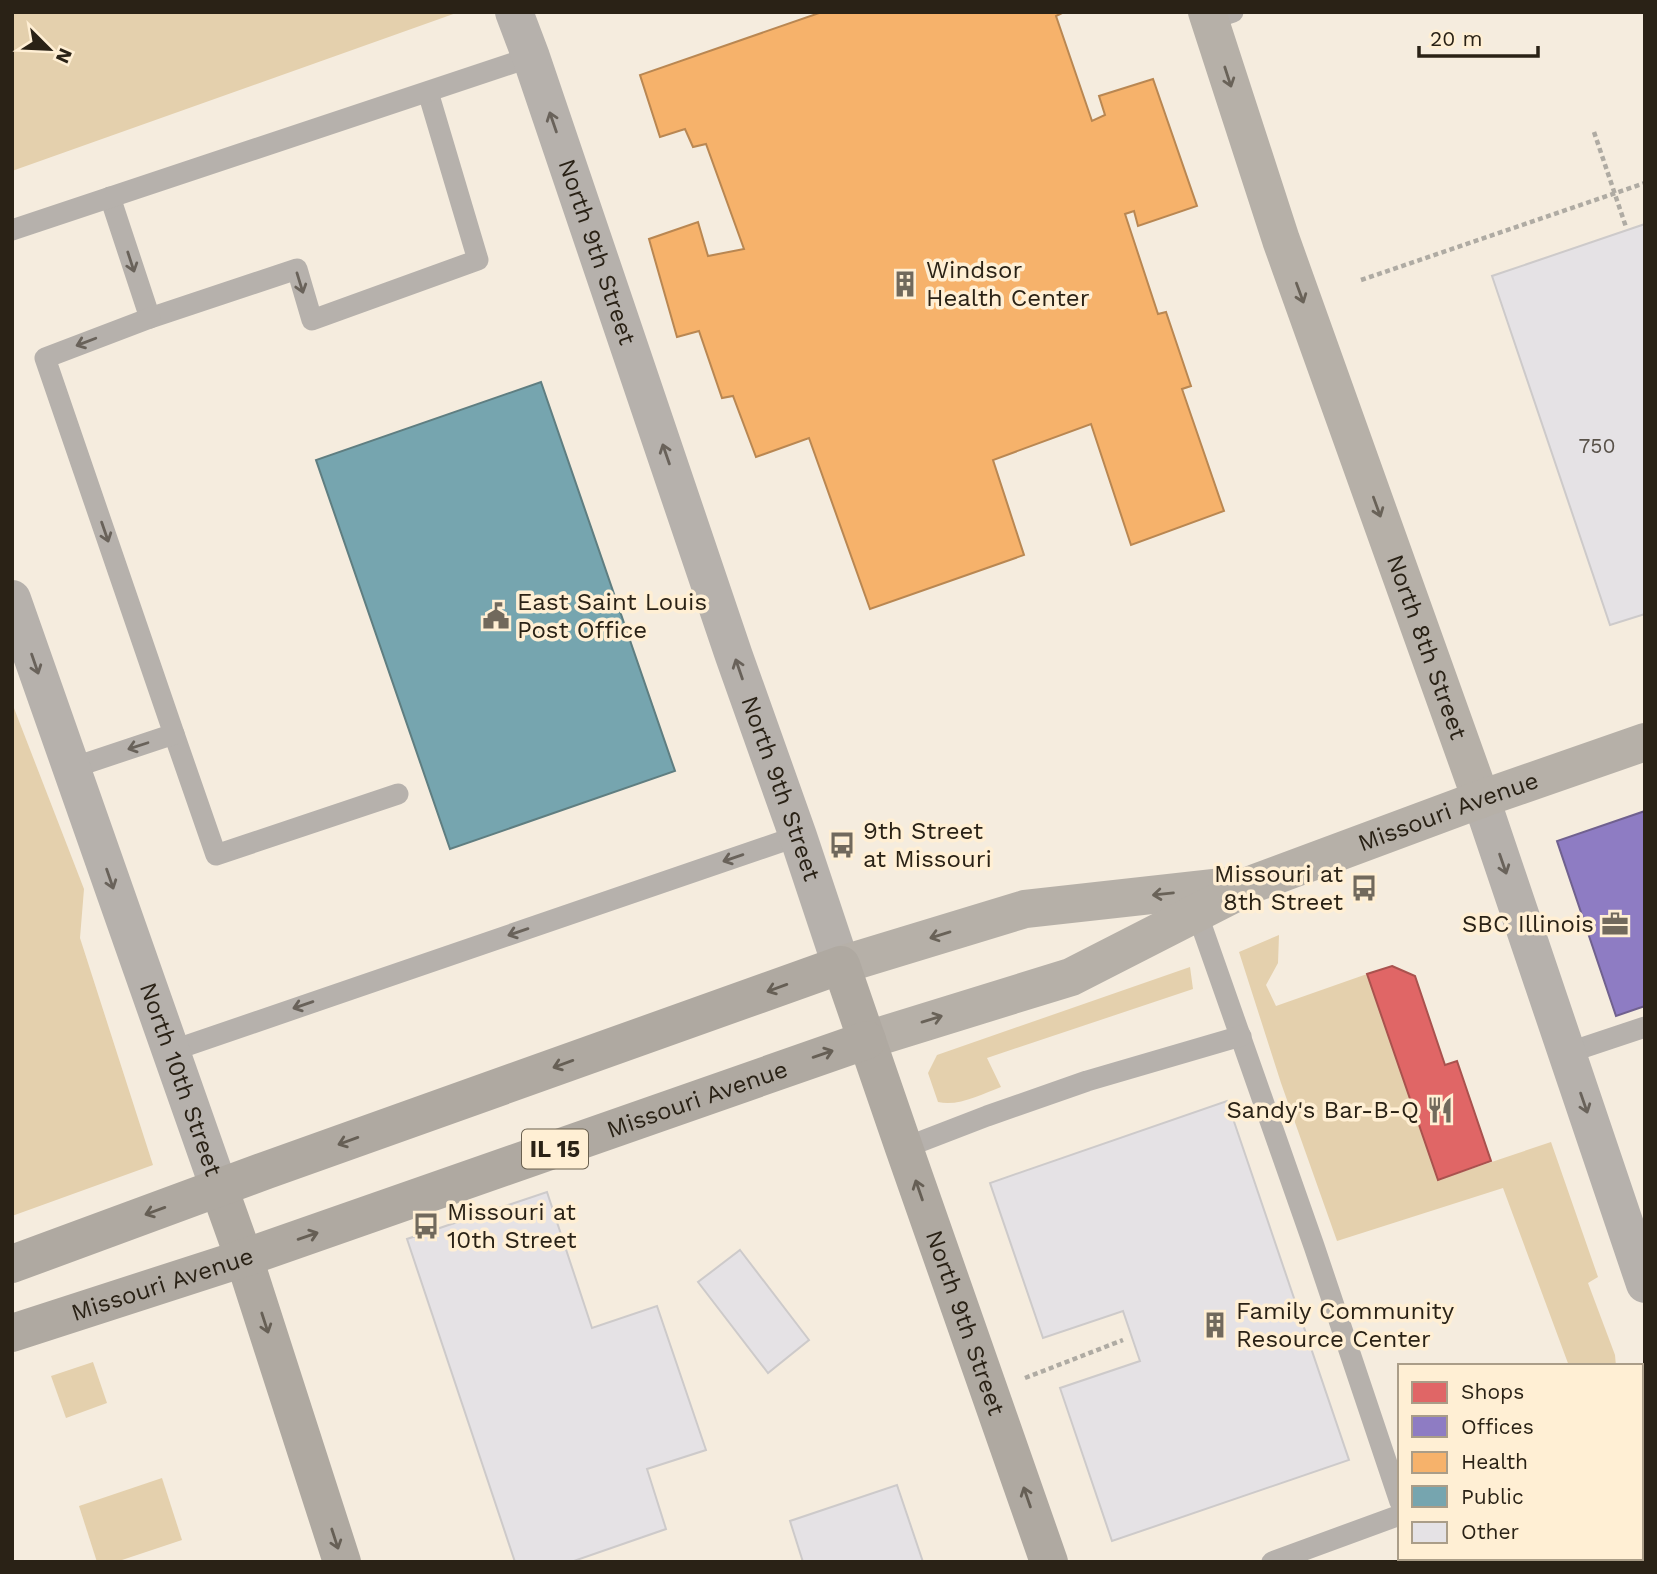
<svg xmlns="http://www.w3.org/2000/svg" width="1657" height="1574" viewBox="0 0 1657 1574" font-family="'Work Sans',sans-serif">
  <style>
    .green { fill: #e4d0ad }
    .shops { fill: #e06666; stroke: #a9524e; stroke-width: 2 }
    .offices { fill: #8e7cc3; stroke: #70618f; stroke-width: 2 }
    .health { fill: #f6b26b; stroke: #b98752; stroke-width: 2 }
    .public { fill: #76a5af; stroke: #5f7e81; stroke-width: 2 }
    .building { fill: #e5e2e5; stroke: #cdcaca; stroke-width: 2 }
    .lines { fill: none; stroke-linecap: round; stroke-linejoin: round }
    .path { stroke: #afaba3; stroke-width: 4.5; stroke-dasharray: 5 3.5; stroke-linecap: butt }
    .service { stroke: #b6b1ac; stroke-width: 21 }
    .minor { stroke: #b6b1ac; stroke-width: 38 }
    .tertiary { stroke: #b6b1ac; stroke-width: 38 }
    .secondary { stroke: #b6b0a8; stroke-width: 38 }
    .primary { stroke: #afa9a1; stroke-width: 38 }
    .oneway { stroke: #696258 }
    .oneway2 { stroke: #69625a }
    .oneway3 { stroke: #665f55 }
    .labels { text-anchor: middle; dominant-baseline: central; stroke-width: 7; stroke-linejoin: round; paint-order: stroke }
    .number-label { font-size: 21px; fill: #59524a }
    .shield { fill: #ffefd4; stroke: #6a604f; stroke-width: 2 }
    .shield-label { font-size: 23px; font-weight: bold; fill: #2a2216 }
    .street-label { font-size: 24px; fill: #2a2216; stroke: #ffefd4 }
    .poi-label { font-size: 24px; fill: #2a2216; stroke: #ffefd4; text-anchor: start }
  </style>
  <rect width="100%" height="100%" fill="#f5ecde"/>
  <!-- green -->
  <g class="green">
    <polygon points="12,12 459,12 12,171"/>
    <polygon points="12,703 84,889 80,938 153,1165 12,1216"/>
    <polygon points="1279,935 1278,963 1266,985 1276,1006 1367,974 1438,1180 1551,1142 1598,1277 1588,1283 1615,1355 1616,1366 1569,1366 1503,1188 1337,1241 1281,1083 1239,952"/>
    <path d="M 1190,967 L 1193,989 L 987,1058 L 1001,1087 C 982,1094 958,1107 938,1102 L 928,1073 L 937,1055 Z"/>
    <polygon points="93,1362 107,1403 66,1418 51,1376"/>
    <polygon points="162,1478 182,1540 116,1562 97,1562 79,1506"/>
  </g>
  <!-- shops -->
  <polygon class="shops" points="1392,966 1415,976 1445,1065 1457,1061 1491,1161 1438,1180 1367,974"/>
  <!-- offices -->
  <polygon class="offices" points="1645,811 1645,1006 1616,1016 1557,841"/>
  <!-- health -->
  <polygon class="health" points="822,12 1064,12 1056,16 1092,121 1105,115 1099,96 1153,79 1197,206 1138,226 1134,211 1125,214 1158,314 1166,312 1191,386 1182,389 1224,511 1131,545 1091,424 993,460 1024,555 870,609 809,438 756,457 733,396 722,398 699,331 677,337 649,239 698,222 708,256 744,249 706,144 693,147 685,129 660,137 640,75"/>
  <!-- public -->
  <polygon class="public" points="541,382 675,771 450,849 316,460"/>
  <!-- building -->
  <g class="building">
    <polygon points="1645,224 1645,614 1610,625 1492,276"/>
    <polygon points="1227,1101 1349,1460 1112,1541 1060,1388 1140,1361 1123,1311 1043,1338 990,1183"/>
    <polygon points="547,1192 592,1328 657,1306 706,1450 647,1469 666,1529 571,1562 515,1562 407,1239"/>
    <polygon points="740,1250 809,1340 768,1373 698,1282"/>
    <polygon points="897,1485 923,1562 803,1562 790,1521"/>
  </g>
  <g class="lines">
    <!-- path -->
    <g class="path">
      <polyline points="1594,132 1626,227"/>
      <polyline points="1361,280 1645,183"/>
      <polyline points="1025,1378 1123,1340"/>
    </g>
    <!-- service -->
    <g class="service">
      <polyline points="1209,20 1233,12"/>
      <polyline points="110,197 150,318 297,269 312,320 478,260 428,92"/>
      <polyline points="12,230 531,57"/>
      <polyline points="174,734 216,855 398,794"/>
      <polyline points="72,768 174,734 45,358 150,318"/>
      <polyline points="1197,913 1314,1246 1400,1502"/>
      <polyline points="171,1051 798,836"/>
      <polyline points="1567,1053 1645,1027"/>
      <polyline points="904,1148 987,1116 1087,1081 1241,1036"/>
      <polyline points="1641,1491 1645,1490"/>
      <polyline points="1272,1562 1400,1515"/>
      <polyline points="1615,1562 1621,1558"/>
    </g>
    <!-- minor -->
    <polyline class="minor" points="1481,799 1645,1284"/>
    <!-- tertiary -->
    <g class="tertiary">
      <path id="s1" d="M 514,12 L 531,57 L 734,656 L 798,836 L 841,965"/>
      <path id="s2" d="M 12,599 L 219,1188"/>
    </g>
    <!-- secondary -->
    <g class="secondary">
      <path id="s3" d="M 1207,12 L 1281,240 L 1481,799"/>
      <polyline points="841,965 1025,909 1232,886"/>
      <path id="s4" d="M 867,1040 L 1071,977 L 1255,883 L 1481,799 L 1645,742"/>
    </g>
    <!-- primary -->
    <g class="primary">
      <polyline points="219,1188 244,1258 342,1562"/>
      <path id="s5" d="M 12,1264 L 267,1170 L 841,965 L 904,1148 L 1049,1562"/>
      <path id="s6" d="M 12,1333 L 244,1258 L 867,1040"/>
    </g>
  </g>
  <!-- one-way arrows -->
  <defs><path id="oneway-shaft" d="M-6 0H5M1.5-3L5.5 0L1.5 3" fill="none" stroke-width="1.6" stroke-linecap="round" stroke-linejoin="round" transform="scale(1.75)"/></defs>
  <g class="oneway">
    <use href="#oneway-shaft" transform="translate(1228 77) rotate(72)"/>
    <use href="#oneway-shaft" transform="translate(1300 293) rotate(70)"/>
    <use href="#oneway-shaft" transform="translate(1377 507) rotate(70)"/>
    <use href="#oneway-shaft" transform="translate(1163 894) rotate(174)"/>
    <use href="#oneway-shaft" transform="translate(940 935) rotate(163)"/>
    <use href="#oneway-shaft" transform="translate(932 1019) rotate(-17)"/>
  </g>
  <g class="oneway2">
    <use href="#oneway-shaft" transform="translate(553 122) rotate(-109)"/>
    <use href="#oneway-shaft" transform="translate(131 262) rotate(72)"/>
    <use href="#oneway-shaft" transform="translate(300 283) rotate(73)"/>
    <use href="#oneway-shaft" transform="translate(86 342) rotate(159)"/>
    <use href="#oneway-shaft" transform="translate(666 454) rotate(-109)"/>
    <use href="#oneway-shaft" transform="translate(105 532) rotate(71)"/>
    <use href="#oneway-shaft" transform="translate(35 664) rotate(71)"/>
    <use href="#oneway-shaft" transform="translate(739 669) rotate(-109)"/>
    <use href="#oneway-shaft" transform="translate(138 746) rotate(162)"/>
    <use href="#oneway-shaft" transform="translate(733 858) rotate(161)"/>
    <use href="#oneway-shaft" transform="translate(1503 864) rotate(71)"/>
    <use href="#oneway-shaft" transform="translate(110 879) rotate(71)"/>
    <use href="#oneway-shaft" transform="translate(518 932) rotate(161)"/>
    <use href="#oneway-shaft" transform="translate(303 1005) rotate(161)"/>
    <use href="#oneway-shaft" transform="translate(1584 1103) rotate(71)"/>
  </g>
  <g class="oneway3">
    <use href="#oneway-shaft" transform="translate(777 988) rotate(160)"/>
    <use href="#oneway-shaft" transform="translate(823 1054) rotate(-19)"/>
    <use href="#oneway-shaft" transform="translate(563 1064) rotate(160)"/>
    <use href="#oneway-shaft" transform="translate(348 1141) rotate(160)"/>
    <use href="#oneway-shaft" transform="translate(919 1190) rotate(-109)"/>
    <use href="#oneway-shaft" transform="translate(155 1211) rotate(160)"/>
    <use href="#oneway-shaft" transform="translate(308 1236) rotate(-19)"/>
    <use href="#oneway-shaft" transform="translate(265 1323) rotate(72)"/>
    <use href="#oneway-shaft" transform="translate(1027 1497) rotate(-109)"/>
    <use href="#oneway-shaft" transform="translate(335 1539) rotate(72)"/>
  </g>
  <!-- icons -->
  <defs>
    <g id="building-bare" transform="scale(2.1)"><path d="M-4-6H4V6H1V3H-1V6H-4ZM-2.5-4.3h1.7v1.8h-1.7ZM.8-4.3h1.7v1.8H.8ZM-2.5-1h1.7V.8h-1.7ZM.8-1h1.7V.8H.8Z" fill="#71695c" stroke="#ffefd4" stroke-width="2.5" paint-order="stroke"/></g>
    <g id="civic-bare" transform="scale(2.1)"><path d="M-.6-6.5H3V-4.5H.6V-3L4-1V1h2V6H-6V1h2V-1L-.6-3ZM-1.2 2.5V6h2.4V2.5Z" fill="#71695c" stroke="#ffefd4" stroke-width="2.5" paint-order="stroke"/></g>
    <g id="bus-bare" transform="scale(2.1)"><path d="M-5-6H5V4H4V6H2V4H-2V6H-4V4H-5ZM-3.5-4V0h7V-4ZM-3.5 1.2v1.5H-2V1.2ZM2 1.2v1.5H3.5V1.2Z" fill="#71695c" stroke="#ffefd4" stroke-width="2.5" paint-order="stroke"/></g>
    <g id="office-bare" transform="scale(2.1)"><path d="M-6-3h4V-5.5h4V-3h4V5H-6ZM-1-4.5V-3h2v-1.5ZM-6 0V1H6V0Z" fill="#71695c" stroke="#ffefd4" stroke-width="2.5" paint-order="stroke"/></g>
    <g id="restaurant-bare" transform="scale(2.1)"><path d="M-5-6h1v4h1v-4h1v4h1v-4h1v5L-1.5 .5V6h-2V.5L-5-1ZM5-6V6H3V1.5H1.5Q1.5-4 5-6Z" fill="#71695c" stroke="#ffefd4" stroke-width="2.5" paint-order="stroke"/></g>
  </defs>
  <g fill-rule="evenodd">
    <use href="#building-bare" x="905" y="284"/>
    <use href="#civic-bare" x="496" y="616"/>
    <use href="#bus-bare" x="842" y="845"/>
    <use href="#bus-bare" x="1364" y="888"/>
    <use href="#office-bare" x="1615" y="924"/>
    <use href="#restaurant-bare" x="1440" y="1110"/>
    <use href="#bus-bare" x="426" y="1226"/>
    <use href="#building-bare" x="1215" y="1325"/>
  </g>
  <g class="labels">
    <!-- number labels -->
    <g class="number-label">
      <text x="1597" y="445">750</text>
    </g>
    <!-- shield labels -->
    <rect class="shield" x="522" y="1129.5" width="66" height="39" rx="5"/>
    <g class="shield-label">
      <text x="555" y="1149">IL 15</text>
    </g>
    <!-- street labels -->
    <g class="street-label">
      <text stroke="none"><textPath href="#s1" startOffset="254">North 9th Street</textPath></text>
      <text stroke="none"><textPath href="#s3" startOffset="672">North 8th Street</textPath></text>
      <text stroke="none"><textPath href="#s1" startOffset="821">North 9th Street</textPath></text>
      <text stroke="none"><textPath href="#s4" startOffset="626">Missouri Avenue</textPath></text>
      <text stroke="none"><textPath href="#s2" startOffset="509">North 10th Street</textPath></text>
      <text stroke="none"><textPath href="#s6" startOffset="724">Missouri Avenue</textPath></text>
      <text stroke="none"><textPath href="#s6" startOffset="158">Missouri Avenue</textPath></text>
      <text stroke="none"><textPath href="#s5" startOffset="1260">North 9th Street</textPath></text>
    </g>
    <!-- poi labels -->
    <g class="poi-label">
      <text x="926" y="270">Windsor<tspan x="926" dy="28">Health Center</tspan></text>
      <text x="517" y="602">East Saint Louis<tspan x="517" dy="28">Post Office</tspan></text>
      <text x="863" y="831">9th Street<tspan x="863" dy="28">at Missouri</tspan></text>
      <text x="1343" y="874" text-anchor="end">Missouri at<tspan x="1343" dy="28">8th Street</tspan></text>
      <text x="1594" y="924" text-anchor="end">SBC Illinois</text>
      <text x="1419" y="1110" text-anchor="end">Sandy's Bar-B-Q</text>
      <text x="447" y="1212">Missouri at<tspan x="447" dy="28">10th Street</tspan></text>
      <text x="1236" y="1311">Family Community<tspan x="1236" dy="28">Resource Center</tspan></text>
    </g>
  </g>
  <!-- border -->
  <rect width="1657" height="1574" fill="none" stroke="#2a2216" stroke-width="28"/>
  <!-- legend -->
  <rect x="1398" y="1364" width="245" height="196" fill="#ffefd4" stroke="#aa9d88" stroke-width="2"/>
  <rect x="1412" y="1382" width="35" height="21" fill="#e06666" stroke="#aa9d88" stroke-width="2"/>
  <text x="1461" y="1399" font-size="21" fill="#2a2216">Shops</text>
  <rect x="1412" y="1416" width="35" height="21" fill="#8e7cc3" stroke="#aa9d88" stroke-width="2"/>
  <text x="1461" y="1434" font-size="21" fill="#2a2216">Offices</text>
  <rect x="1412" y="1452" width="35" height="21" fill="#f6b26b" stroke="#aa9d88" stroke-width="2"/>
  <text x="1461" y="1469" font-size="21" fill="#2a2216">Health</text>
  <rect x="1412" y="1486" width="35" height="21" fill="#76a5af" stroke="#aa9d88" stroke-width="2"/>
  <text x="1461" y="1504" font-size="21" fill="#2a2216">Public</text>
  <rect x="1412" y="1522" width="35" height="21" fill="#e5e2e5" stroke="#aa9d88" stroke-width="2"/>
  <text x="1461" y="1539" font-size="21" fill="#2a2216">Other</text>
  <!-- north arrow -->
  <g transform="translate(49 49) rotate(114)" stroke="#ffefd4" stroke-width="5" paint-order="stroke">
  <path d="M0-5L12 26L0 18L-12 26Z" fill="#2a2216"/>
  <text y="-10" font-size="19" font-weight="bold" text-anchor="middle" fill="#2a2216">N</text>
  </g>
  <!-- scale -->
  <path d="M1419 46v10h119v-10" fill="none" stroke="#2a2216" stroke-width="3.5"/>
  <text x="1430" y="46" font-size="21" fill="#2a2216" stroke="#ffefd4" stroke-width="5" paint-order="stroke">20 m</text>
</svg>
